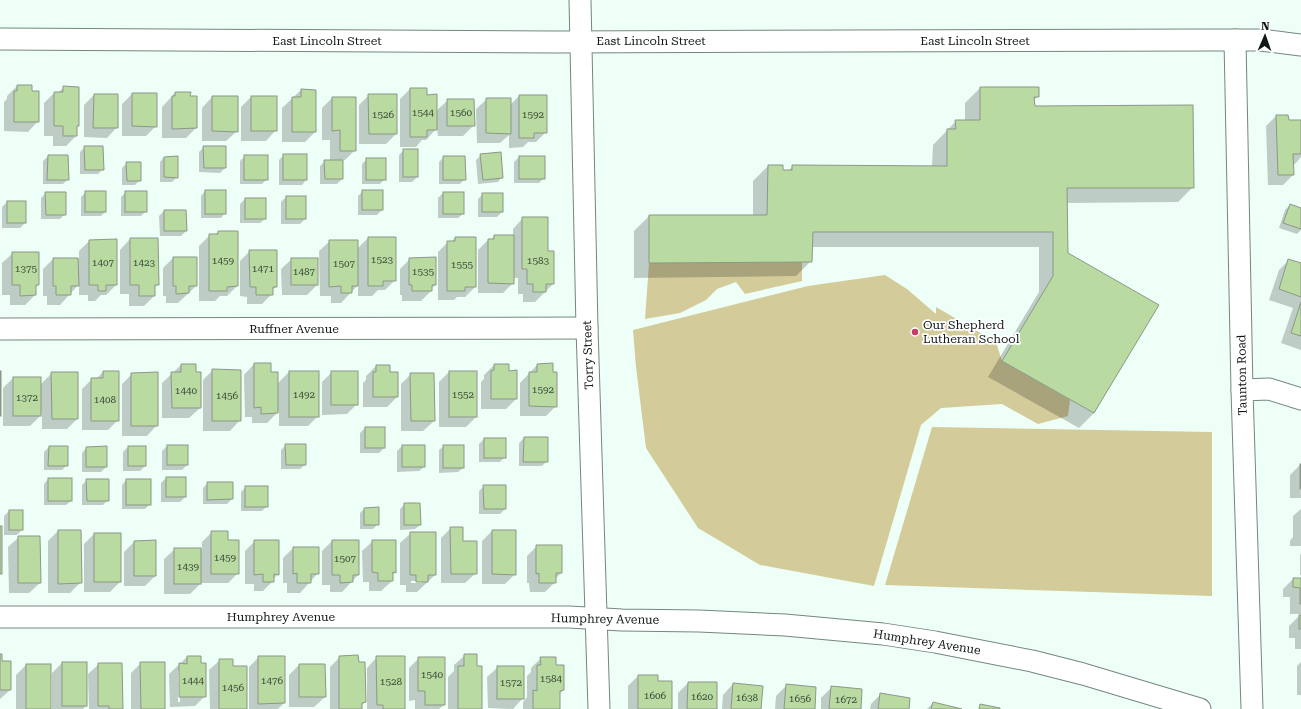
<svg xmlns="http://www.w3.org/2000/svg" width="1301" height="709" viewBox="0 0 1301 709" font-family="'Roboto Serif',serif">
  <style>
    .green { fill: #d3cc9a }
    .shadow { fill: #0003; fill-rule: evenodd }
    .building { fill: #b9dba2; stroke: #8d9787 }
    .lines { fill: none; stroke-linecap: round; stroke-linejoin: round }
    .minor-casing { stroke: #74877e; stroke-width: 23 }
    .minor { stroke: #fff; stroke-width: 21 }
    .poi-dot { fill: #c93b69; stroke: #fff; stroke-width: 1.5 }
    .labels { text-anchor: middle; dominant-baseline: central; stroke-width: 3.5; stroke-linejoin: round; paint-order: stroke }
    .number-label { font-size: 10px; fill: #3b4938 }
    .street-label { font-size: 12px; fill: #111815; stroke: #fff }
    .poi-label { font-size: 12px; fill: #111815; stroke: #fff; text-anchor: start }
  </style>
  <rect width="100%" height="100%" fill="#edfff6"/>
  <!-- green -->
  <g class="green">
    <polygon points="802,262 802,281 745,294 736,282 717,289 706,300 680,313 645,319 649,263"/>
    <polygon points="885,275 907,289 936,314 936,307 996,342 1002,361 1070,400 1068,416 1038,424 1002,404 941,408 921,425 874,586 760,565 698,528 646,448 636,367 633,330 808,286"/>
    <polygon points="932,427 1212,432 1212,596 885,585"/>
  </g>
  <!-- shadow -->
  <g class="shadow">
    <polygon points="17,86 38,121 28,132 4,131 4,102 7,99 7,96"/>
    <polygon points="63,88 78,126 76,128 76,136 66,146 53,146 53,136 44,136 44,103 54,93 58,93"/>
    <polygon points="980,88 1038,96 1033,101 1034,107 1193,187 1178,202 1066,203 1067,254 1157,305 1094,413 1079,428 988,377 1039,292 1039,247 812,247 811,261 796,276 634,278 634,231 649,216 753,216 753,181 768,166 782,171 788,171 793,166 932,167 933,145 956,121 965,121 965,103"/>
    <polygon points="410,89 426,96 436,111 448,100 474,125 463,136 438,136 437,128 426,140 422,140 416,147 400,147 400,99"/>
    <polygon points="301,90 315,132 305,142 282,142 282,108"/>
    <polygon points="175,93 189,97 196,128 186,138 162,138 162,107"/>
    <polygon points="132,94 156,126 146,136 122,136 122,104"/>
    <polygon points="94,95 117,95 117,127 107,138 84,137 84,105"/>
    <polygon points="369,95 396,134 386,144 359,144 359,105"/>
    <polygon points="519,96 546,132 536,142 528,142 523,147 509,148 509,135 500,143 477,143 476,109 487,99 510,105"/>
    <polygon points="212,97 237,131 226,141 202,141 202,108"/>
    <polygon points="251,97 276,97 276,130 266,141 241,141 241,107"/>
    <polygon points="332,98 355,150 345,160 342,160 342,179 337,184 320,184 320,166 325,161 330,161 330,140 322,140 322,108"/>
    <polygon points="1276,116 1288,121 1301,121 1301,157 1295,164 1293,164 1293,175 1283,185 1268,185 1266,126"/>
    <polygon points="85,147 103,169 98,174 80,174 80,152"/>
    <polygon points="204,147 225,168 220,173 199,172 199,152"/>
    <polygon points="404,150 417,177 412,182 399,182 399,155"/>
    <polygon points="284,155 306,180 302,185 279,185 279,160"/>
    <polygon points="481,155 502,177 498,182 478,184 476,160"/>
    <polygon points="48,156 68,179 63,184 43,184 43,161"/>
    <polygon points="245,156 267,179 262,184 240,184 240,161"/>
    <polygon points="164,157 177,177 172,182 160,182 160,162"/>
    <polygon points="444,157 465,179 460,184 439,184 439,162"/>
    <polygon points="519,157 544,178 539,183 514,183 514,162"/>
    <polygon points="367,159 385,179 380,184 362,184 362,164"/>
    <polygon points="127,163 140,180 135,185 122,185 122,168"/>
    <polygon points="205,191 225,213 221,218 201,218 201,196"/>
    <polygon points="363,191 382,191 382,210 377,215 358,215 358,196"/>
    <polygon points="86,192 105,212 101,216 81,216 81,197"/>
    <polygon points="126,192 146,211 141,216 121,216 121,197"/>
    <polygon points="46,193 65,214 60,219 41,219 41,198"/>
    <polygon points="443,193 463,193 463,214 458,218 438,218 438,198"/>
    <polygon points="483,194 502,194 502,212 497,217 478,217 478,199"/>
    <polygon points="286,197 305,197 305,219 300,224 281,224 281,202"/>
    <polygon points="245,199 265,219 260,223 240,223 240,204"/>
    <polygon points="7,202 25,223 20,228 2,228 2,207"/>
    <polygon points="1290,205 1301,209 1301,230 1297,234 1279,228 1285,210"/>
    <polygon points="164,211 186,231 181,236 160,236 159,216"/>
    <polygon points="523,218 547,252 553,284 535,302 523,302 523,294 518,294 518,278 513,278 513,283 503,293 478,293 478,250 488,240 491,240 494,236 513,236 513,229"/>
    <polygon points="218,232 237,232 237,286 227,296 220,296 215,301 199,301 199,246 210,235 214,235"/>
    <polygon points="368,238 395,280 385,290 378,290 372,296 358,296 358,285 341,303 331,303 331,296 320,296 319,251 330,241 357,249"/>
    <polygon points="455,238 475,287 465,297 457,297 454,300 438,300 438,252 448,242 451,242"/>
    <polygon points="130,239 158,284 154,288 154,296 144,306 129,306 129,294 120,294 120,250"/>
    <polygon points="89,241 116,285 106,295 101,295 95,301 88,301 88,295 79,295 79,284 60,305 47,305 47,296 43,296 43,269 53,259 79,259 79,251"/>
    <polygon points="250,251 276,287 272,290 272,294 262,304 247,304 247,297 240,296 240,261"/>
    <polygon points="13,253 38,253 38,285 35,288 35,295 25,305 10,305 10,295 2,295 2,263"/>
    <polygon points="173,258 196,286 178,303 166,303 166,296 163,296 163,268"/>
    <polygon points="292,259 317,285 307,295 282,295 281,269"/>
    <polygon points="410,259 435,285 431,289 431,291 421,301 402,301 402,295 400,295 400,269"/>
    <polygon points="1289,260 1301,264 1301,350 1281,343 1293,308 1269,300 1279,270"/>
    <polygon points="254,364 270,373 277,384 289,372 318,416 308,426 279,426 279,411 267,423 252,423 252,417 245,417 244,375"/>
    <polygon points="181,365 200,408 189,418 162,418 162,383"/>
    <polygon points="494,365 508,372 516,399 506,409 481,409 481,382 484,379 484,375"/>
    <polygon points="537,365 556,406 546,416 520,416 520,383"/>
    <polygon points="376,366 388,373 397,397 387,407 363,407 363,383 366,380 366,376"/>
    <polygon points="213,370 240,420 230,431 203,431 203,380"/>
    <polygon points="103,372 118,420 108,430 82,430 82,389 92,379 96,379"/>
    <polygon points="332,372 357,404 347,414 322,415 322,382"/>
    <polygon points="449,372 476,417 466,427 439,427 439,382"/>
    <polygon points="52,373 77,419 67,429 42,429 42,414 30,426 3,426 3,388 13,378 40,378 40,385"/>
    <polygon points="132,374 157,425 147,436 122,436 122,384"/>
    <polygon points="411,374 434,421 423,431 401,431 401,384"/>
    <polygon points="365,428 384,448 379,453 360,453 360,433"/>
    <polygon points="524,438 547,438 547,461 542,466 519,466 519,443"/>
    <polygon points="484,439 505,457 500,462 479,462 479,444"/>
    <polygon points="286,445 305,465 300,469 281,469 281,450"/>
    <polygon points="167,446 187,465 182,470 162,470 162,451"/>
    <polygon points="402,446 424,467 419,471 397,472 397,451"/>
    <polygon points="444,446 463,468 458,472 439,473 439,450"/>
    <polygon points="49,447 67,465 62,470 44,470 44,452"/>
    <polygon points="128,447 145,466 140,471 123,471 123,452"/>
    <polygon points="86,448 106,467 101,472 82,472 82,453"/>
    <polygon points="1300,465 1301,498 1290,498 1290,475"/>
    <polygon points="166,478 185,497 180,502 161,502 161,483"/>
    <polygon points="48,479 71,501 66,505 44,505 44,484"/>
    <polygon points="87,480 108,500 103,505 82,505 82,485"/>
    <polygon points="126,480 150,504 145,509 122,509 122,485"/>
    <polygon points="208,483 232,499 227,504 203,504 203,488"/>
    <polygon points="484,486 505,509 500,514 479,514 479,491"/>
    <polygon points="246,487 267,506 262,511 241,511 241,492"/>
    <polygon points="405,504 420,525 415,529 400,530 400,509"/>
    <polygon points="365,508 378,524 373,529 360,529 360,513"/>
    <polygon points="1301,509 1301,546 1290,546 1290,541 1293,537 1293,516"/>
    <polygon points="9,511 22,530 17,535 4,535 4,516"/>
    <polygon points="451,528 462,542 476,573 465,583 441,583 441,538"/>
    <polygon points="58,531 80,583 70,593 48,593 48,541"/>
    <polygon points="492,531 515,574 505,584 482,584 482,541"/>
    <polygon points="212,532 227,541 238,573 228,583 201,583 190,594 164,594 164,559 175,549 202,549 202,542"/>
    <path d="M 411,533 L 435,575 L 417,592 L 406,592 L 406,585 L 400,585 L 400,543 ZM 411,581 L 424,581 L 422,583 L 411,583 Z"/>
    <polygon points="94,534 120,582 110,592 84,592 84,544"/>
    <polygon points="19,537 40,583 29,593 9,593 8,547"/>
    <polygon points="255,541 278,574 273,579 273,581 263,591 254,591 254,584 245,584 245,551"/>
    <polygon points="332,541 358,541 358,575 342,592 330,592 330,585 322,585 322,551"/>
    <polygon points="373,541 395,572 392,576 392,581 381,591 369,591 369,582 363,582 362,551"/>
    <polygon points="134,542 155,576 145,586 124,586 124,552"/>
    <polygon points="537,546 561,573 555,579 555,582 545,592 530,592 529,583 527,583 527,556"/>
    <polygon points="293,548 318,573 300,593 287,593 287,583 283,583 283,558"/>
    <polygon points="1301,554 1301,575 1300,575 1300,555"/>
    <polygon points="1293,579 1301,579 1301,614 1290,614 1290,597 1283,597 1283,589"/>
    <polygon points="1299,616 1301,616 1301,649 1295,649 1295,638 1289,638 1289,626"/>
    <polygon points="0,655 10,690 0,699"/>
    <polygon points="465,655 481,709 448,709 448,677 454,671 454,665"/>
    <path d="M 187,657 L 200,664 L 205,696 L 195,706 L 170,707 L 169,674 ZM 180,669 L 180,702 L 178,702 L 178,671 Z"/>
    <polygon points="259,657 284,657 284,703 278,709 249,709 249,667"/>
    <polygon points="340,657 365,702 361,706 361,709 330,709 330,667"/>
    <polygon points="377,657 404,709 367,709 367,668"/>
    <polygon points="419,658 444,705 439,709 415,709 415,700 409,701 409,668"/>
    <polygon points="541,658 555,666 563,690 559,695 559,709 523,709 523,702 527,697 527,676 531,672 531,668"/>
    <polygon points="220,660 232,667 246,709 210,709 209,670"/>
    <polygon points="1301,662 1301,695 1297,695 1297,666"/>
    <polygon points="62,663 86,706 83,709 52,709 52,673"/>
    <polygon points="141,663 164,709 131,709 131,673"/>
    <polygon points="99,664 122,709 89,709 88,674"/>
    <polygon points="26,665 50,665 50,709 16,709 16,675"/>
    <polygon points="299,665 325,697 314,707 289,707 289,675"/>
    <polygon points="498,667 523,698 513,709 488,708 487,677"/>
    <polygon points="638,676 657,682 671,709 628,709 628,686"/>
    <polygon points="688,683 716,709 678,709 678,693"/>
    <polygon points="733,684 760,709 722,709 723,695"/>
    <polygon points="786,686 814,709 775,709 776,696"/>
    <polygon points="832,687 860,709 821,709 821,698"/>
    <polygon points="881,694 908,709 870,709 871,704"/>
    <polygon points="933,703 959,709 927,709"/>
  </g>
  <!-- building -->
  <g class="building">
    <polygon points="17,85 32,85 32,91 39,91 39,122 14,122 14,91 17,91"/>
    <polygon points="63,86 79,87 79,126 77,126 77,136 63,136 63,126 54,126 54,92 63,92"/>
    <polygon points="980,87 1039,87 1039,97 1034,97 1035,106 1193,105 1194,188 1067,188 1068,253 1159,305 1094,413 1002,361 1053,276 1053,232 813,232 812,262 649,263 649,215 767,215 768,165 783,165 783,170 792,170 792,165 947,166 947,129 956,129 955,120 980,120"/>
    <polygon points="410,88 427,88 427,95 437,94 437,130 427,130 427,137 410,137"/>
    <polygon points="301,89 316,90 316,132 292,132 292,97 301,97"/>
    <polygon points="175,92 191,92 190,96 197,96 197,128 172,129 172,96 175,96"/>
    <polygon points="132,93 157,93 157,127 132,126"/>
    <polygon points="94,94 118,94 118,128 93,128"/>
    <polygon points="368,94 397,94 397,134 369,134"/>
    <polygon points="519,95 547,95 547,133 534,133 534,138 519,138"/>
    <polygon points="212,96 238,96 238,132 212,131"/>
    <rect x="251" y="96" width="26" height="35"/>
    <polygon points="332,97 356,97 356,151 340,151 340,130 332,131"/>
    <polygon points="486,98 511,98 511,134 486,133"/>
    <polygon points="447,99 474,99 475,126 447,126"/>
    <polygon points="1276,115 1288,115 1289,120 1301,120 1301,154 1293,154 1294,175 1278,175"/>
    <polygon points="84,146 103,146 104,170 85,170"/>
    <polygon points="203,146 226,146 226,168 204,168"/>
    <rect x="403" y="149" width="15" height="28"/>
    <polygon points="501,152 503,178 483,180 480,154"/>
    <rect x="283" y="154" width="24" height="26"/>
    <polygon points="48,155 68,155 69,180 47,180"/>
    <rect x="244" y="155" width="24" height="25"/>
    <polygon points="178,156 178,178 164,177 164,157"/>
    <polygon points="443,156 465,156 466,180 443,180"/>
    <rect x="519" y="156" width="26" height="23"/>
    <rect x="366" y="158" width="20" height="22"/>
    <polygon points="324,160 343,160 343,179 325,179"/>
    <polygon points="126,162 141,162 141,181 127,181"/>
    <rect x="205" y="190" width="21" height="24"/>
    <rect x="362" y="190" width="21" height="20"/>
    <rect x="85" y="191" width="21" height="21"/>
    <rect x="125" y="191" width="22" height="21"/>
    <polygon points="45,192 66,192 66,215 46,215"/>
    <rect x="443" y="192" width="21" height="22"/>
    <rect x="482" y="193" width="21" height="19"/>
    <rect x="286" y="196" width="20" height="23"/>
    <rect x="245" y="198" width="21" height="21"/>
    <rect x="7" y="201" width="19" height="22"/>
    <polygon points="1290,204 1301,208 1301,229 1283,223"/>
    <polygon points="164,210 186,210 187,231 164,231"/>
    <polygon points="522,217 548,217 548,251 554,251 554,284 546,284 546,292 533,292 533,284 527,284 527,269 522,269"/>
    <polygon points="218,231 238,231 238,286 227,287 227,291 209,291 209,234 218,234"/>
    <polygon points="494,235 514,235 514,284 488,283 488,239 494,239"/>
    <polygon points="368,237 396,237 396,281 383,281 383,286 368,286"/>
    <polygon points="455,237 476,237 476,287 465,287 465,291 447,291 447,241 455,241"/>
    <polygon points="130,238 158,238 159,285 155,285 155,296 139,296 139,285 130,285"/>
    <polygon points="117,239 117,285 106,285 106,291 98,291 98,285 89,285 89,240"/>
    <polygon points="329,240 358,240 358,286 352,286 352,293 341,293 341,286 329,287"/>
    <polygon points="249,250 277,250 277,287 273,287 273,295 256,295 256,287 250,287"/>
    <polygon points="12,252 39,252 39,285 36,285 36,295 20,296 20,285 12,285"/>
    <polygon points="173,257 197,257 197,286 189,286 189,293 176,294 176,286 173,286"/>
    <polygon points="436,257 436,285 432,285 432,291 412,291 412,285 409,285 409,258"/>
    <polygon points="53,258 78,258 79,286 71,286 71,295 56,295 56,286 53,286"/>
    <rect x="291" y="258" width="27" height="27"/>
    <polygon points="1288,259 1301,263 1301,297 1279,289"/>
    <polygon points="1301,302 1301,336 1291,333"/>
    <polygon points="254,363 271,363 271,372 278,372 278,413 261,414 261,407 254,408"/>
    <polygon points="553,363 553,372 557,372 557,407 529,406 529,372 537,372 537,364"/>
    <polygon points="181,364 196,364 196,372 201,372 201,408 172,408 171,372 181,372"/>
    <polygon points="494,364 509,364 509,371 517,370 517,399 491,399 491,371 494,370"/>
    <polygon points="376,365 390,365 390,372 398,372 398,397 373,397 373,372 376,372"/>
    <polygon points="212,369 241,370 241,421 212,421"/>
    <rect x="0" y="371" width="1" height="45"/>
    <polygon points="103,371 119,371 119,421 91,421 91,378 103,378"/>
    <rect x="289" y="371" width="30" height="46"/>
    <rect x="331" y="371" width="27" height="34"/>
    <rect x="449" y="371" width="28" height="46"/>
    <polygon points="51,372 78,372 78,419 52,419"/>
    <polygon points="158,372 158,426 131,426 131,373"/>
    <polygon points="410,373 434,373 435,421 411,421"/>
    <rect x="13" y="377" width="28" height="39"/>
    <rect x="365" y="427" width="20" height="21"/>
    <polygon points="524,437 548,437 548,462 523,462"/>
    <rect x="484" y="438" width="22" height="20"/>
    <polygon points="285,444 306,444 306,465 286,465"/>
    <rect x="167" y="445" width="21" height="20"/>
    <rect x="402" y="445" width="23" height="22"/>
    <rect x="443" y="445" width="21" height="23"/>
    <polygon points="49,446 68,446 68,466 48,466"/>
    <polygon points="107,446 107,467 86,467 86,447"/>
    <rect x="128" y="446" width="18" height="20"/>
    <rect x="1300" y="464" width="1" height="25"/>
    <rect x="166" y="477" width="20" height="20"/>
    <rect x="48" y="478" width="24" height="23"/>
    <polygon points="86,479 109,479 109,501 87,501"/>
    <rect x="126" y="479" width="25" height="26"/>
    <polygon points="207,482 233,482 233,499 207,500"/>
    <polygon points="483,485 506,485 506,509 484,509"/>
    <rect x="245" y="486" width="23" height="21"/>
    <polygon points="404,503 420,503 421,525 404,525"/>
    <polygon points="379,507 379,525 364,525 364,508"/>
    <rect x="9" y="510" width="14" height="20"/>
    <rect x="0" y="526" width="2" height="48"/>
    <polygon points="450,527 463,527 463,541 477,541 477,574 451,574"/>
    <polygon points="58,530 81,530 82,583 58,584"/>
    <polygon points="492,530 516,530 516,575 492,574"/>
    <polygon points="211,531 228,531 228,540 239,540 239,574 211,574"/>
    <polygon points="410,532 436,532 436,575 428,575 428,582 416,582 416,575 410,575"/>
    <rect x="94" y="533" width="27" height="49"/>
    <polygon points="18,536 40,536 41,583 18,583"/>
    <polygon points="156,540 156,576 134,576 134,541"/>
    <polygon points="254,540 279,540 279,575 274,574 274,582 263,582 263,574 254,575"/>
    <polygon points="332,540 359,540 359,575 353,575 353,582 340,583 340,575 332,575"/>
    <polygon points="372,540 396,540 396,573 393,572 393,581 378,581 378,573 372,572"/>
    <polygon points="536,545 562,545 562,573 556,573 556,583 539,583 539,573 536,574"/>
    <polygon points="293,547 319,547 319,574 311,574 311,583 297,583 297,573 293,574"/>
    <rect x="174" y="548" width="27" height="36"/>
    <polygon points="1293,578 1301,578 1301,604 1300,604 1300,588 1293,587"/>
    <rect x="1299" y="615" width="2" height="14"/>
    <polygon points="0,654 2,654 2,661 11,661 11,690 0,690"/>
    <polygon points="464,654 477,654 477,666 482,666 482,709 458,709 458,666 464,666"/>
    <polygon points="358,655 359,662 365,662 366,702 362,703 362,709 339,709 339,656"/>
    <polygon points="187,656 201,656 201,663 206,663 206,697 179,697 179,663 187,664"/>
    <polygon points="258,656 285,656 285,703 258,704"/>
    <polygon points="376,656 405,656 405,709 383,709 383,705 377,705"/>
    <polygon points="418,657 445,657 445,705 425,705 425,691 418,691"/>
    <polygon points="540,657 556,657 556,665 564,665 564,690 560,691 560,709 533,709 533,690 537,691 537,665 541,665"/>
    <polygon points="219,659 233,659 233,666 247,666 247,709 219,709"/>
    <rect x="62" y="662" width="25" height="44"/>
    <polygon points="140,662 165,662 165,709 141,709"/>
    <polygon points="98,663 122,663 123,709 109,709 109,706 98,706"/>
    <rect x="26" y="664" width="25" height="45"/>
    <polygon points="299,664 325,664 326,697 299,697"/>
    <rect x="497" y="666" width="27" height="33"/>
    <polygon points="638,675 658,675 658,681 672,681 672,709 638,709"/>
    <polygon points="688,682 717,682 717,709 687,709"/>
    <polygon points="733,683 763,686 761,709 731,709"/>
    <polygon points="786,684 816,687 815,709 784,709"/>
    <polygon points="831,686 862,689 861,709 829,709"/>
    <polygon points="880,693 910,698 909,709 878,709"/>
    <polygon points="933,702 962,709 931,709"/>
    <polygon points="980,704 1000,708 1000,709 979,709"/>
  </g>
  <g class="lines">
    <!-- minor casing -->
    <g class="minor-casing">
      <g id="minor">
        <polyline points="580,0 587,328 599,709"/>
        <polyline points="0,39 555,42 1208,40 1261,40 1301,45"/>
        <polyline points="1235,40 1242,390 1252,709"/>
        <polyline points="0,329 587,328"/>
        <polyline points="1242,390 1269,389 1301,399"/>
        <polyline points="0,617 569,617 622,620 699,621 785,625 883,634 935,642 1032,661 1083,674 1200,709"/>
      </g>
    </g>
    <!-- minor -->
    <use href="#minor" class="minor"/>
  </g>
  <!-- markers -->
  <circle class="poi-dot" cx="915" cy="332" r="4"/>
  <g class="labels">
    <!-- number labels -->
    <g class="number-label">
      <text x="423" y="112">1544</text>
      <text x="461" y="112">1560</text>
      <text x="383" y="114">1526</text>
      <text x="533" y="114">1592</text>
      <text x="382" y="259">1523</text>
      <text x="223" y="260">1459</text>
      <text x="538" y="260">1583</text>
      <text x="103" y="262">1407</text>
      <text x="144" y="262">1423</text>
      <text x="344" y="263">1507</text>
      <text x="462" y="264">1555</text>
      <text x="26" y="268">1375</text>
      <text x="263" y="268">1471</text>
      <text x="304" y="271">1487</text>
      <text x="423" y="271">1535</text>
      <text x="543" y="389">1592</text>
      <text x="186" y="390">1440</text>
      <text x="304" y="394">1492</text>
      <text x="463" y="394">1552</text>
      <text x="227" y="395">1456</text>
      <text x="27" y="397">1372</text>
      <text x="105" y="399">1408</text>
      <text x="225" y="557">1459</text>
      <text x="345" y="558">1507</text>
      <text x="188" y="566">1439</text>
      <text x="432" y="674">1540</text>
      <text x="551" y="678">1584</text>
      <text x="193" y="680">1444</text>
      <text x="272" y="680">1476</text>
      <text x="391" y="681">1528</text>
      <text x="511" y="682">1572</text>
      <text x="233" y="687">1456</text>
      <text x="655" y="695">1606</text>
      <text x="702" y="696">1620</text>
      <text x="747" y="697">1638</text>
      <text x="800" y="698">1656</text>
      <text x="846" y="699">1672</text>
    </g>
    <!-- street labels -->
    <g class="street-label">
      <text x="327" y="41">East Lincoln Street</text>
      <text x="651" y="41">East Lincoln Street</text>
      <text x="975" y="41">East Lincoln Street</text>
      <text x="294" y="329">Ruffner Avenue</text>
      <text transform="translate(588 355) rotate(-92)">Torry Street</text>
      <text transform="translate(1242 375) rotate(-91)">Taunton Road</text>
      <text x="281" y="617">Humphrey Avenue</text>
      <text transform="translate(605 619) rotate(1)">Humphrey Avenue</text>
      <text transform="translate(927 642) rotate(9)">Humphrey Avenue</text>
    </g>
    <!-- poi labels -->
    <g class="poi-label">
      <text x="923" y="325">Our Shepherd<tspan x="923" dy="14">Lutheran School</tspan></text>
    </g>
  </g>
  <!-- north arrow -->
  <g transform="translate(1265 36) rotate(2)" stroke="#ffffff" stroke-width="3" paint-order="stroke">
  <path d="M0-3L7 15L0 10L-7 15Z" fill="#111815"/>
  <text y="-6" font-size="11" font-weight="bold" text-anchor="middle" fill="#111815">N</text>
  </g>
</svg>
